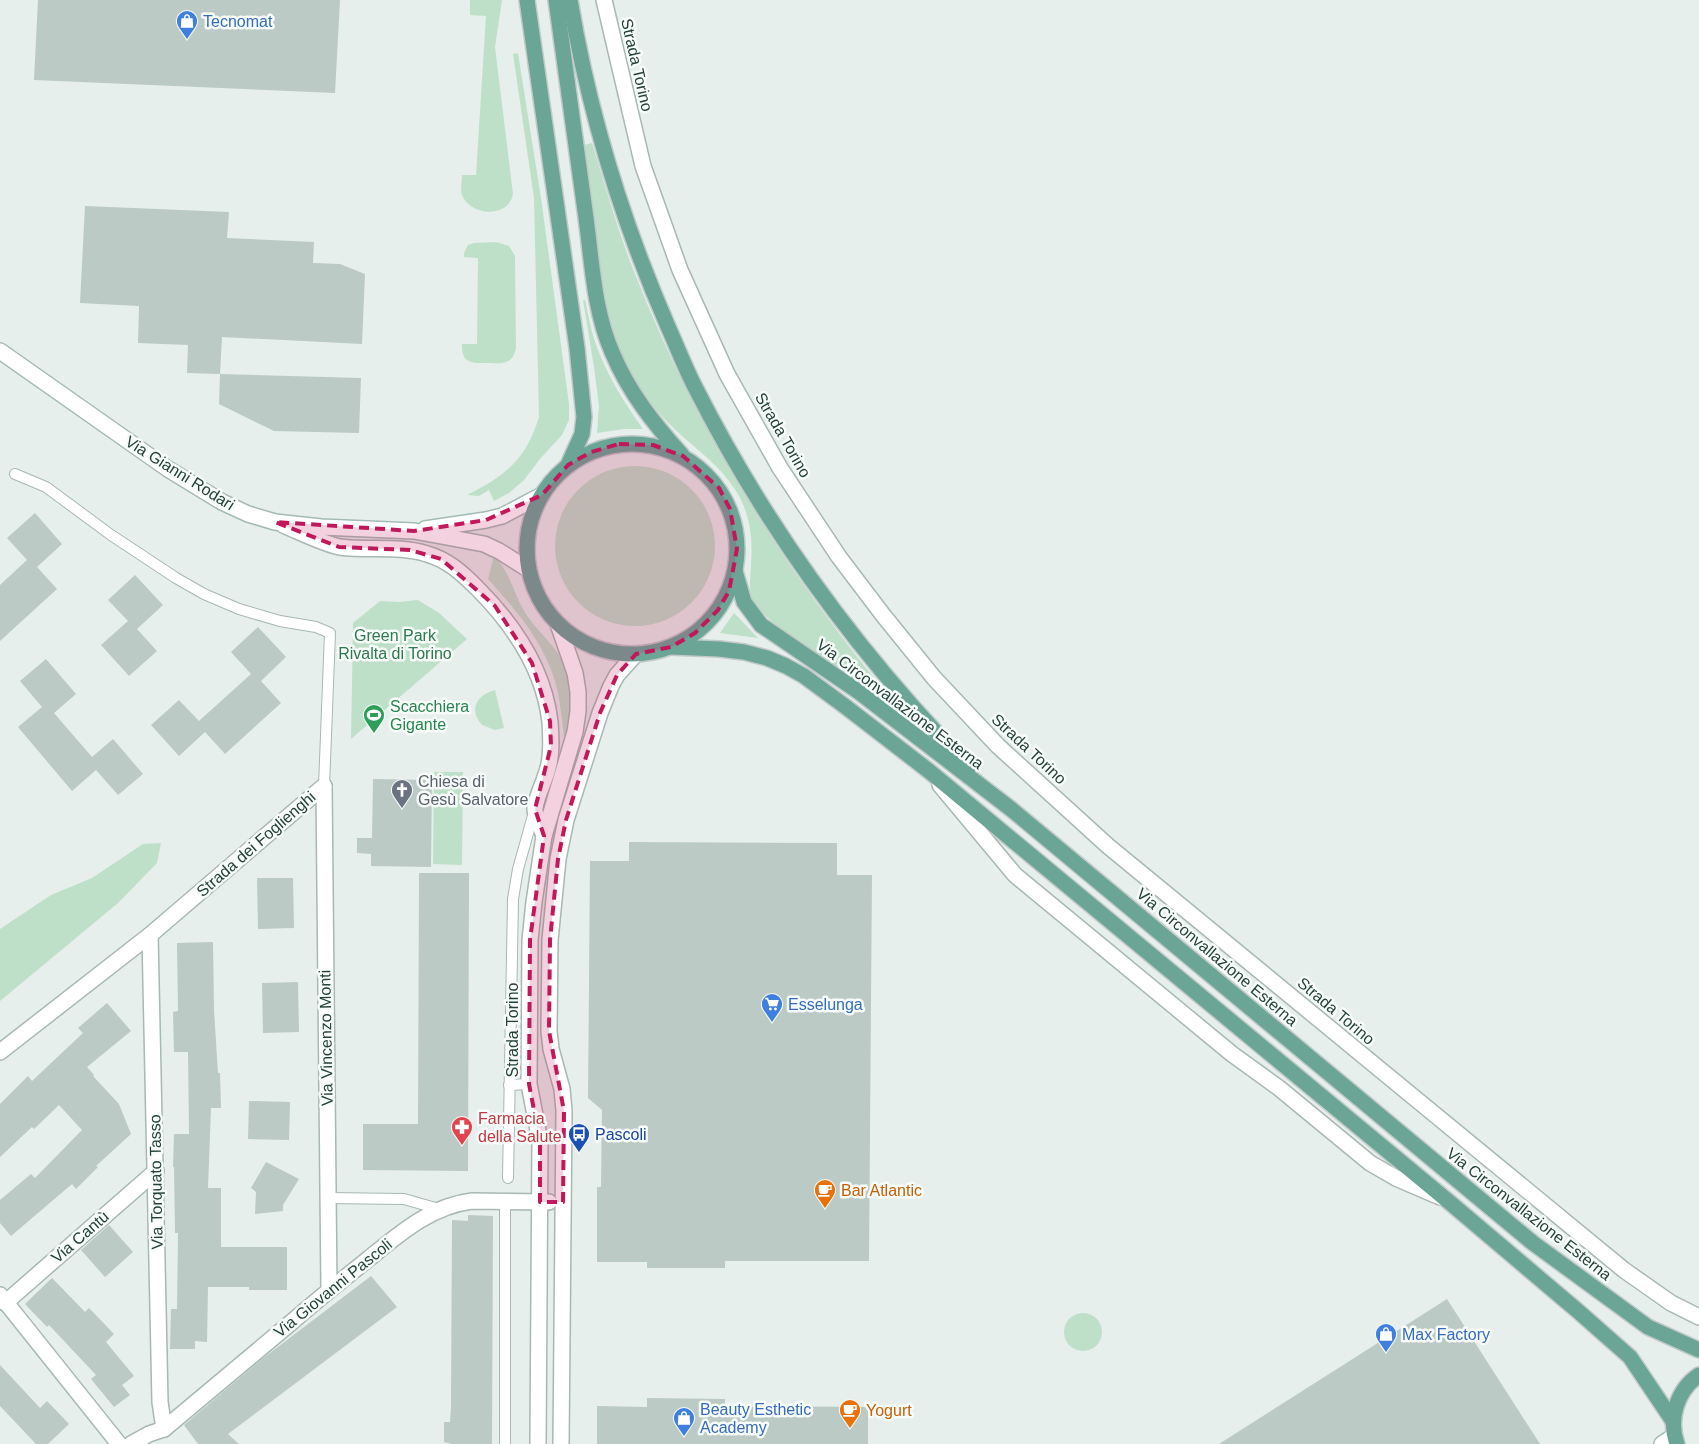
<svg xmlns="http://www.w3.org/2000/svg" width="1699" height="1444" viewBox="0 0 1699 1444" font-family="Arial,sans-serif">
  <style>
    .green { fill: #bfe0c8 }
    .building { fill: #bbcac4 }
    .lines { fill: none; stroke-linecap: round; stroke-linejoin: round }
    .lane-casing { stroke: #a8b8b2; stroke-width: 12 }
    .street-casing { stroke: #a8b8b2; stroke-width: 18 }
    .secondary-casing { stroke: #a4bbb3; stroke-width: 18 }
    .primary-casing { stroke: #c2cac8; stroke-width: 18 }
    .lane { stroke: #fff; stroke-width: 10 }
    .street { stroke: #fff; stroke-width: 15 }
    .secondary { stroke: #fff; stroke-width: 15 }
    .primary { stroke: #6aa596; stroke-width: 15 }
    .marked { fill: #c2185b; fill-opacity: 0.2; stroke: #c2185b; stroke-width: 4; stroke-dasharray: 10 6; stroke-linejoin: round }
    .labels { text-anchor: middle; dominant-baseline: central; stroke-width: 5; stroke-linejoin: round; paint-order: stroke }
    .shop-label { font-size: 16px; fill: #366cbe; stroke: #f7fbf9; text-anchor: start }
    .street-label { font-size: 16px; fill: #24423a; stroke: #f7fbf9 }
    .park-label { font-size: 16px; fill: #2d7a4b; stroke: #f7fbf9 }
    .leisure-label { font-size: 16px; fill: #27864d; stroke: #f7fbf9; text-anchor: start }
    .worship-label { font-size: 16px; fill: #5b616d; stroke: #f7fbf9; text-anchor: start }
    .health-label { font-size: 16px; fill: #be3a42; stroke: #f7fbf9; text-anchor: start }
    .transit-label { font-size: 16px; fill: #164399; stroke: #f7fbf9; text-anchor: start }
    .food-label { font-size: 16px; fill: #c56008; stroke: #f7fbf9; text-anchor: start }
  </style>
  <rect width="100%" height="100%" fill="#e6efeb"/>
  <!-- green -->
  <g class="green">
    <path d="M 470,0 L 502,0 L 495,47 L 513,194 C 508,221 465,215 461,191 C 461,186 462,180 462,175 L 476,175 L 486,16 L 470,15 Z"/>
    <path d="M 518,53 L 541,198 L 569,404 L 569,420 L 562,435 L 540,459 L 524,480 L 509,493 L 494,501 L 489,490 L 479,496 L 467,495 C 506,476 526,459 539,417 L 534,198 L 513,54 Z"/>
    <path d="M 592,143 C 605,185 617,228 633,269 C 697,434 794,586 909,720 C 893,708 877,695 861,684 C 836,666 762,623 752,598 C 748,587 751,575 751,564 C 753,539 750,513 736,491 C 715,457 679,439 655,408 C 637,386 622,359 613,332 C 605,303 601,272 597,242 C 593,210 589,177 584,145 Z"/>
    <path d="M 496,242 L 509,246 L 515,256 L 516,349 C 514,355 512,360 506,362 C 502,364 495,363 490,363 C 474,363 461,365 462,344 L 477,344 L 478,258 L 464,257 L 464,253 L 468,245 L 474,243 Z"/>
    <path d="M 583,300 L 585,300 C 588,313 590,326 594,339 C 605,372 623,401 643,429 L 624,429 L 597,433 L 599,406 L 594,367 Z"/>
    <circle cx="635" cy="546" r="80"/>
    <path d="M 494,556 C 509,570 513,591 523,609 C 530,622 540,631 549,642 C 555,649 562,658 566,667 C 575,685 572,720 568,739 L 564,738 C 562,719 560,699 555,681 C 543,641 515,609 488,579 Z"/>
    <polygon points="418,600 439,613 467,639 351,739 353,623 380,601 399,602"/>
    <polygon points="734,613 758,638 720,633"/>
    <path d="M 495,690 L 504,728 L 495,730 L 482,725 C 468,709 477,695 495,690 Z"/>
    <polygon points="434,772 463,772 462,865 433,864"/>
    <polygon points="161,843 157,863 118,903 0,1001 0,929 51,895 92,878 143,844"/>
    <circle cx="1083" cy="1332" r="19"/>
  </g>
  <!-- building -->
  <g class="building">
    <polygon points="38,0 340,0 335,93 34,80"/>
    <polygon points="85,206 229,212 227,238 314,242 313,263 340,264 365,274 362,344 222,337 220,374 187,373 188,345 138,343 139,306 80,303"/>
    <polygon points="220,374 361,378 359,433 274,431 219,404"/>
    <polygon points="35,513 62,544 37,567 57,589 0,641 0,585 27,560 7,538"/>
    <polygon points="135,575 163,605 137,629 157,651 129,676 101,645 128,621 108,600"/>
    <polygon points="258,627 286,657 261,681 281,703 225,754 205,732 179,756 151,725 179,700 199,721 251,674 231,652"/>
    <polygon points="46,659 76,694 54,713 92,757 113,739 143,774 118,795 96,770 72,791 18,727 42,707 20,681"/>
    <polygon points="373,779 432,780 431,867 371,866 371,854 357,853 357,838 372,838"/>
    <polygon points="629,842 837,843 837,875 872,875 869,1261 725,1261 725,1268 647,1268 647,1262 597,1262 597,1187 601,1187 602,1110 588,1098 590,861 629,861"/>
    <polygon points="419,873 469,873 468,1171 363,1170 363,1124 418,1124"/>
    <polygon points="257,878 293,878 294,928 258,929"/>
    <polygon points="213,942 214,1010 218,1073 220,1073 221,1108 211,1108 208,1188 221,1188 221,1247 287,1247 287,1290 249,1290 249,1287 208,1287 207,1342 195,1341 195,1349 170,1349 171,1309 177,1309 178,1233 175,1233 174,1167 173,1167 174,1134 189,1134 188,1052 174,1052 173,1012 178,1011 177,943"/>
    <polygon points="298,982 299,1032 263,1033 262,983"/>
    <polygon points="107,1003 131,1031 87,1067 94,1075 93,1076 119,1104 131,1134 96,1166 98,1167 76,1189 72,1184 11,1236 0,1223 0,1200 31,1174 35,1178 82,1130 59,1105 34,1129 32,1127 0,1157 0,1104 28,1076 32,1081 83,1033 78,1028"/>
    <polygon points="249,1101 290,1102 289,1140 248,1139"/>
    <polygon points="266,1162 299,1179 283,1205 283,1211 255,1214 256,1192 251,1188"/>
    <polygon points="468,1215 493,1216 492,1444 452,1444 444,1442 444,1422 450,1422 451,1407 452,1220 468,1221"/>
    <polygon points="109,1225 133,1252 105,1277 81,1250"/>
    <polygon points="371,1276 397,1307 228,1434 239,1444 198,1444 184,1425 262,1359"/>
    <polygon points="52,1278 85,1312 89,1308 114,1334 106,1342 134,1376 122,1385 130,1395 114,1407 91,1379 96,1375 49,1325 47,1327 25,1304"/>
    <polygon points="1447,1299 1540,1444 1219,1444"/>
    <polygon points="0,1365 40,1408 47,1401 69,1424 48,1444 36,1444 0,1406"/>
    <polygon points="647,1398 725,1399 725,1406 868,1407 868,1444 597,1444 597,1406 647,1407"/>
  </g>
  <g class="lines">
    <!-- lane casing -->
    <g class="lane-casing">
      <g id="lane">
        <polyline points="15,474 46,487 111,535 176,578 204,594 239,609 280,621 316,627 330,633 324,786"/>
        <polyline points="509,1085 529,1084"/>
        <polyline points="508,1178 513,899 518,869 534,812"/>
        <polyline points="327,1198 404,1199 439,1209"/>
        <polyline points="505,1444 505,1201"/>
      </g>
    </g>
    <!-- street casing -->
    <g class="street-casing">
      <g id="street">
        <polyline points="604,0 643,166 680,270 727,374 780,468 839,557 883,615 934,678 998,746 1108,846 1624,1270 1671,1303 1699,1317"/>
        <path d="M 283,525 C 298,531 326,545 340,547 C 369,551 399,545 427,554 C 448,560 462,573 477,588 C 513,624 544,669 550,722 C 551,737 552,754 548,768 C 545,781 537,794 535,808 C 534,816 542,829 544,836"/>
        <polyline points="940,785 1015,875 1232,1054 1279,1088 1370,1163 1396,1178 1440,1197"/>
        <polyline points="324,786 329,1290"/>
        <polyline points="150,935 160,1402 164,1429"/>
        <polyline points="0,1052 150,935 324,786"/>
        <polyline points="0,1295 119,1444"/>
        <polyline points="5,1303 156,1171"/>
        <path d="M 131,1444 L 149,1434 L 164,1429 C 207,1393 250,1357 293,1321 C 317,1300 342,1280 367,1260 C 398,1235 430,1206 472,1201 L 549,1202"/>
        <polyline points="538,1444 540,1141 529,1084 530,940 534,902 544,836 575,732 578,711 578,692 575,673 558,624"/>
        <polyline points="561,1444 564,1111 562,1089 551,1049 549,1031 550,940 558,859 566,820 600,713 611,686 617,675 636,654"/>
      </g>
    </g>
    <!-- secondary casing -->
    <g class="secondary-casing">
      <g id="secondary">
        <polyline points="0,351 168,469 222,502 248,514 275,522 321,527 414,531 484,544 499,551 529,570"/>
        <polyline points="425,529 486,520 502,516 542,495"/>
        <polyline points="1662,1444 1674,1436"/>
      </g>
    </g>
    <!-- primary casing -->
    <g class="primary-casing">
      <g id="primary">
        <polyline points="527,0 577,348 584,417 582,434 568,465"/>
        <path d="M 556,0 C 566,73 576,145 586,218 C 592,262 594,311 612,352 C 628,391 654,424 682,455"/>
        <path d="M 570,0 C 589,113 623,224 669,329 C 678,349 686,370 696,389 C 767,529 860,656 969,767"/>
        <circle cx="632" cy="549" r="105"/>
        <polyline points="735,571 744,602 761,625 859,692 1011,809 1533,1243 1648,1327 1699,1350"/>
        <polyline points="671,647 719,649 744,652 767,658 786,666 804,676 846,707 929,771 1448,1201 1579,1312 1630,1357 1673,1421"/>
        <path d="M 1677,1444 C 1668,1419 1677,1390 1699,1375"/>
      </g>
    </g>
    <!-- lane -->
    <use href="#lane" class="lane"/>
    <!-- street -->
    <use href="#street" class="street"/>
    <!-- secondary -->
    <use href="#secondary" class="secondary"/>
    <!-- primary -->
    <use href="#primary" class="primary"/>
  </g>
  <!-- marked area -->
  <path class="marked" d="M 619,444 L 653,445 L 683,456 L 719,488 L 730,509 L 737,549 L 729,591 L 718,610 L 695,633 L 671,647 L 636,654 L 617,675 L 600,713 L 566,820 L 558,859 L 550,940 L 549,1031 L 564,1111 L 563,1202 L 540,1202 L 540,1141 L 529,1084 L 530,940 L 544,836 L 535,809 L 551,746 L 550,721 L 532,663 L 495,606 L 441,559 L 410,550 L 339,547 L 275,522 L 414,531 L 486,520 L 542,495 L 568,465 L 591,452 Z"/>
  <!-- icons -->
  <defs>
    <g id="shop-pin" transform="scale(1.125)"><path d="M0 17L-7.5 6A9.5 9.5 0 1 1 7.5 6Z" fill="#3f7fe0" stroke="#f7fbf9"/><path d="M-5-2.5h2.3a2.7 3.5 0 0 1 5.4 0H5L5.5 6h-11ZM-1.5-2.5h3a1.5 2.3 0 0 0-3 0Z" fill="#fff"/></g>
    <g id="stadium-pin" transform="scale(1.125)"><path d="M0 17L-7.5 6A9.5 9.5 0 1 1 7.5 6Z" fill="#2e9e5b" stroke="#f7fbf9"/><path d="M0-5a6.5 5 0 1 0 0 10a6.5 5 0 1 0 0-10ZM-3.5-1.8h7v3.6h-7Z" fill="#fff"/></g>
    <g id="church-pin" transform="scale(1.125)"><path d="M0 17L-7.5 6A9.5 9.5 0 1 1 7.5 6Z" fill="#6b7280" stroke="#f7fbf9"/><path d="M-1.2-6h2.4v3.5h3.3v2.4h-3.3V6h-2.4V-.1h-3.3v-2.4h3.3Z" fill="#fff"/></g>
    <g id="supermarket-pin" transform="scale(1.125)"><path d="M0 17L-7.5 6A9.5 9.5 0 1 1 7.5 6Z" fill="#3f7fe0" stroke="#f7fbf9"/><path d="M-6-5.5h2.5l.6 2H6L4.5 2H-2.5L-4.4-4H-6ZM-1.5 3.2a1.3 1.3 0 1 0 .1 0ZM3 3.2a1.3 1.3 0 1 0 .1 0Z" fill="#fff"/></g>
    <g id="pharmacy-pin" transform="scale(1.125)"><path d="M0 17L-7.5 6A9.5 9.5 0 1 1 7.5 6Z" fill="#e0444e" stroke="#f7fbf9"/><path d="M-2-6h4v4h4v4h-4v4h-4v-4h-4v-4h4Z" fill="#fff"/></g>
    <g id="bus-pin" transform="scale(1.125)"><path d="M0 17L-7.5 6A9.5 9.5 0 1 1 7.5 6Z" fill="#1a4fb4" stroke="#f7fbf9"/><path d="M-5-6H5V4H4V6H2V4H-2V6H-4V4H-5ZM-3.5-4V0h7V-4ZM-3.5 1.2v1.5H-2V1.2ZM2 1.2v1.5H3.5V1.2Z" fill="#fff"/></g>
    <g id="cafe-pin" transform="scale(1.125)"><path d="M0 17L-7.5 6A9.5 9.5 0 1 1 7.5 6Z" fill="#e8710a" stroke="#f7fbf9"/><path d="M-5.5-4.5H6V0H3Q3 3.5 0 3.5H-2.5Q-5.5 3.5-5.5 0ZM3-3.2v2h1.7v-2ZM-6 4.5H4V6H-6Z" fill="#fff"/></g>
  </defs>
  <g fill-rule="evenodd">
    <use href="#shop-pin" x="187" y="21"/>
    <use href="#stadium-pin" x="374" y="715"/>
    <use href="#church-pin" x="402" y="790"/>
    <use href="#supermarket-pin" x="772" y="1004"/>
    <use href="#pharmacy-pin" x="462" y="1127"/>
    <use href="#bus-pin" x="579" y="1134"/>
    <use href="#cafe-pin" x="825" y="1190"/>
    <use href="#shop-pin" x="1386" y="1334"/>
    <use href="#cafe-pin" x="850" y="1410"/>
    <use href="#shop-pin" x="684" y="1418"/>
  </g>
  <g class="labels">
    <!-- shop labels -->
    <g class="shop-label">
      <text x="203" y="21">Tecnomat</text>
      <text x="788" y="1004">Esselunga</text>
      <text x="1402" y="1334">Max Factory</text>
      <text x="700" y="1409">Beauty Esthetic<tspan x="700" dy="18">Academy</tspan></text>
    </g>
    <!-- street labels -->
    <g class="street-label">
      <text transform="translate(637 65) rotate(77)">Strada Torino</text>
      <text transform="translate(783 435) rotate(60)">Strada Torino</text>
      <text transform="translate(180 473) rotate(32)">Via Gianni Rodari</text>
      <text transform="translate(900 704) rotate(37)">Via Circonvallazione Esterna</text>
      <text transform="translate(1029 749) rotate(43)">Strada Torino</text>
      <text transform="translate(256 844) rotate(-41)">Strada dei Foglienghi</text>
      <text transform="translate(1217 957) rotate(40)">Via Circonvallazione Esterna</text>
      <text transform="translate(1336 1011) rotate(40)">Strada Torino</text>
      <text transform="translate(512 1030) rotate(-90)">Strada Torino</text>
      <text transform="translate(326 1038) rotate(-91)">Via Vincenzo Monti</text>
      <text transform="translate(156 1182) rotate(-91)">Via Torquato Tasso</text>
      <text transform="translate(1529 1214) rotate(38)">Via Circonvallazione Esterna</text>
      <text transform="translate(80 1237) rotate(-41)">Via Cantù</text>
      <text transform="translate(333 1288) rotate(-39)">Via Giovanni Pascoli</text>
    </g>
    <!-- park labels -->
    <g class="park-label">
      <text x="395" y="635">Green Park<tspan x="395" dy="18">Rivalta di Torino</tspan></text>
    </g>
    <!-- leisure labels -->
    <g class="leisure-label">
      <text x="390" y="706">Scacchiera<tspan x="390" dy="18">Gigante</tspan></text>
    </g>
    <!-- worship labels -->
    <g class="worship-label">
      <text x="418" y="781">Chiesa di<tspan x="418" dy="18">Gesù Salvatore</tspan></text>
    </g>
    <!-- health labels -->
    <g class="health-label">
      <text x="478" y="1118">Farmacia<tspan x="478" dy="18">della Salute</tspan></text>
    </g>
    <!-- transit labels -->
    <g class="transit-label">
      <text x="595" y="1134">Pascoli</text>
    </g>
    <!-- food labels -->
    <g class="food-label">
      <text x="841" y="1190">Bar Atlantic</text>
      <text x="866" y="1410">Yogurt</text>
    </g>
  </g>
</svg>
